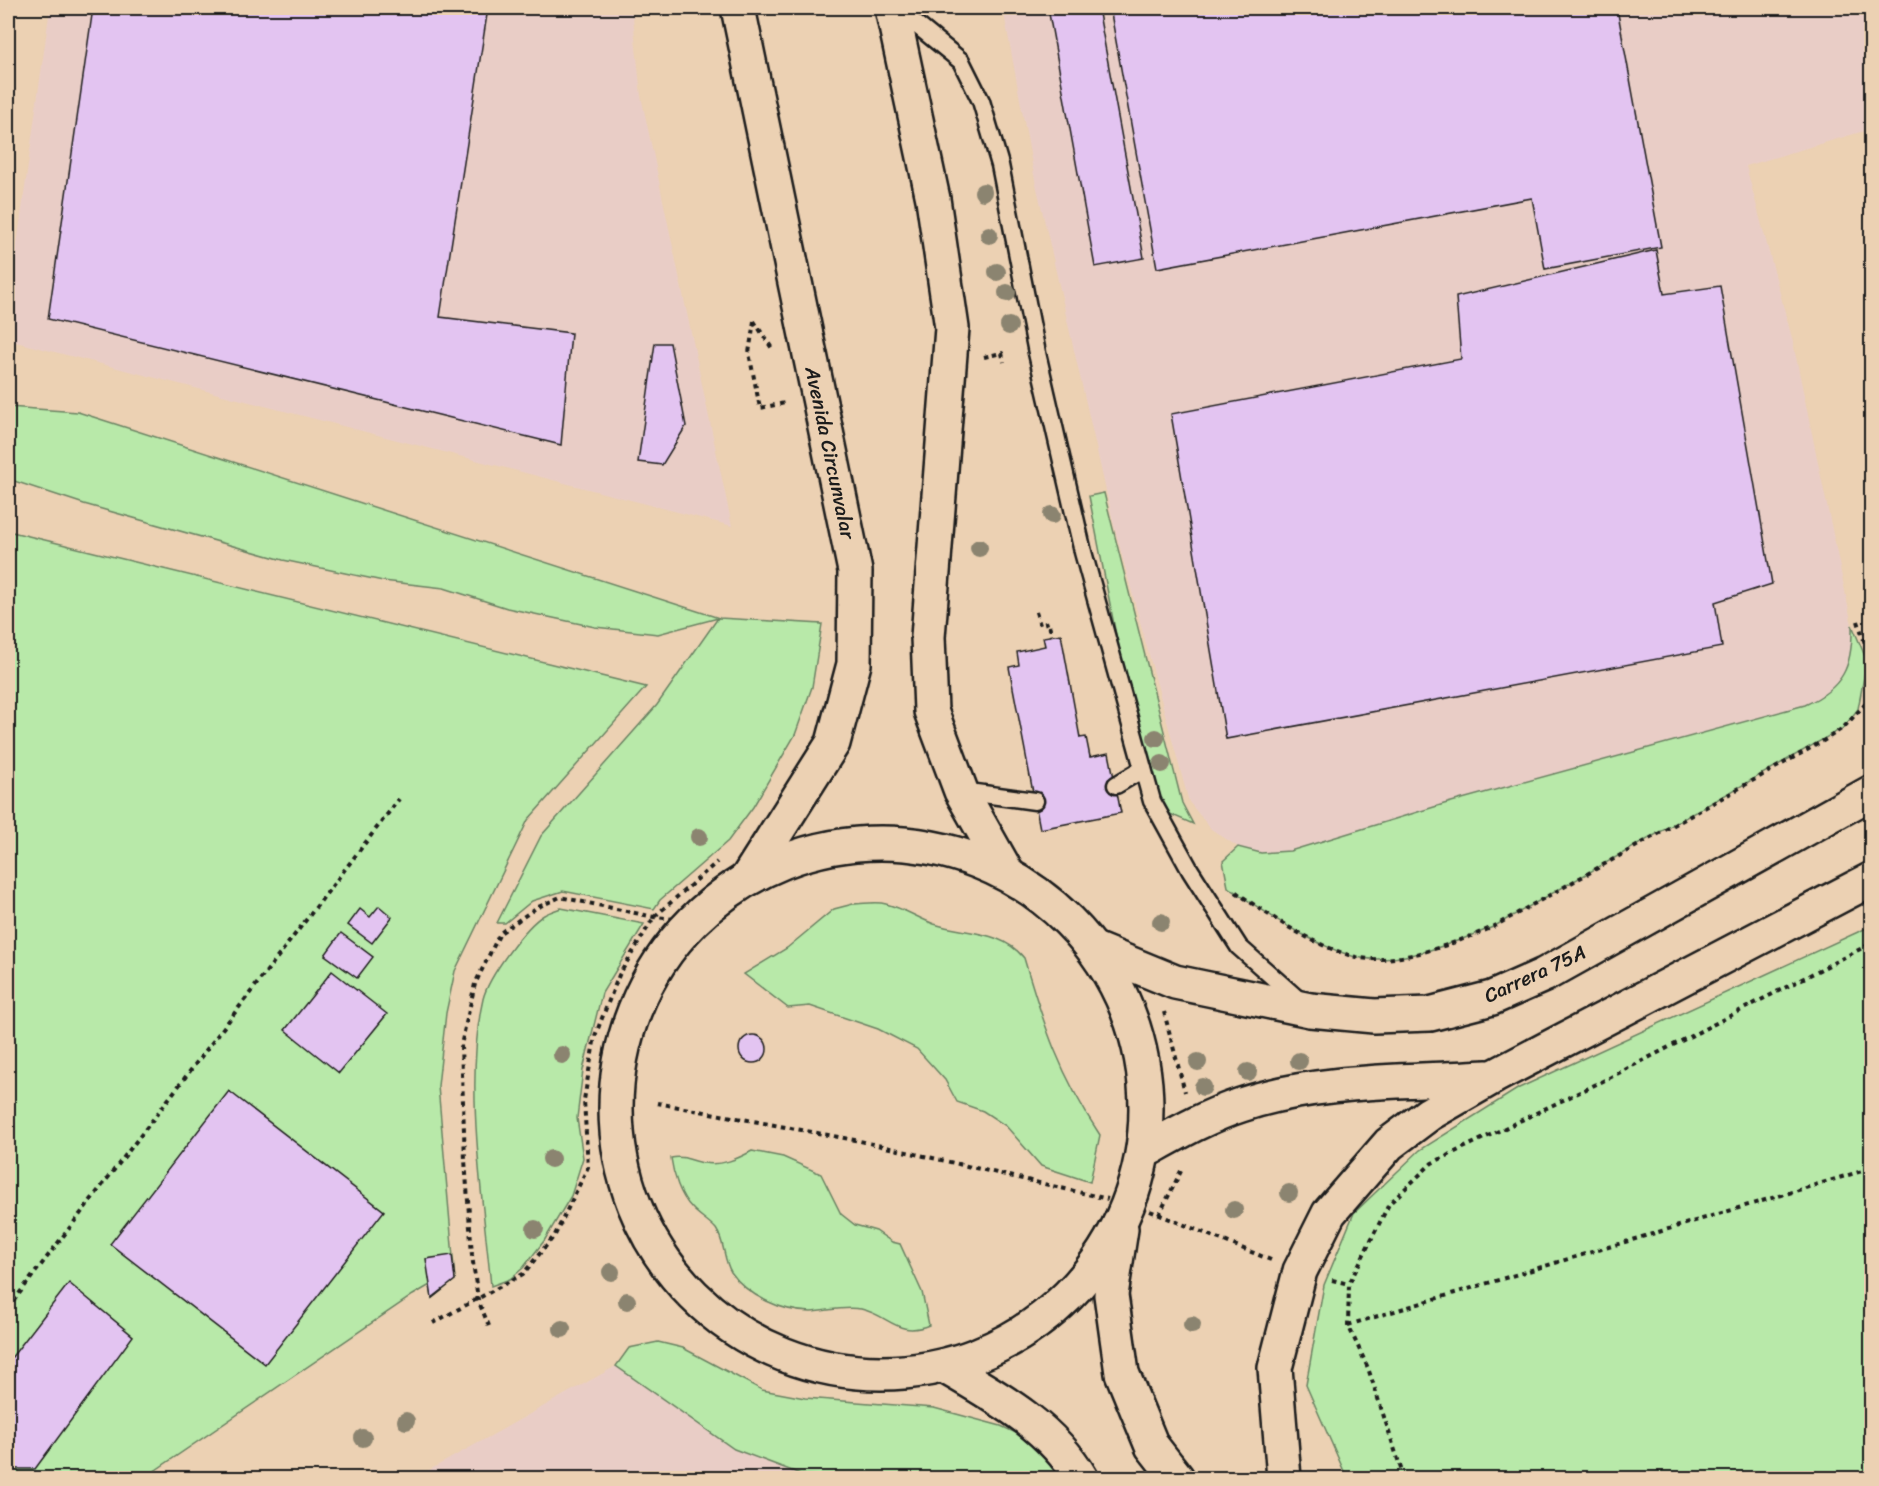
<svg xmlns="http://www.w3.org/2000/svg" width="1879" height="1486" viewBox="0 0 1879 1486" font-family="Sriracha,sans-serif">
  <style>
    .built { fill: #e9cdc6 }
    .green { fill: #b8e9a9; stroke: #6a8262; stroke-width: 1.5 }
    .building { fill: #e3c4f1; stroke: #1c1c1c; stroke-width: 1.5 }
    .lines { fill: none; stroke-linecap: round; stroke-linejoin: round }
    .lane-casing { stroke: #1c1c1c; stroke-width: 21 }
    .street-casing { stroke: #1c1c1c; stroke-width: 38 }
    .highway-casing { stroke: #1c1c1c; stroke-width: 38 }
    .path { stroke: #1c1c1c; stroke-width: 4; stroke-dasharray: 4.5 4.5; stroke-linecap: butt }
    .lane { stroke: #ecd1b3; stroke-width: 16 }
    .street { stroke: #ecd1b3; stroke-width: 33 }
    .highway { stroke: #ecd1b3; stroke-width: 33 }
    .tree { fill: #8b846f }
    .labels { text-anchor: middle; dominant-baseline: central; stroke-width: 4.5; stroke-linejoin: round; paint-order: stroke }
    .street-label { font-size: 20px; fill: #1c1c1c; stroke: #ecd1b3 }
  </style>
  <rect width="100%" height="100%" fill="#ecd1b3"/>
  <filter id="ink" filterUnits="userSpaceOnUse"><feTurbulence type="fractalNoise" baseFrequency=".0167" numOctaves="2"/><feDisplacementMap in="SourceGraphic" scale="12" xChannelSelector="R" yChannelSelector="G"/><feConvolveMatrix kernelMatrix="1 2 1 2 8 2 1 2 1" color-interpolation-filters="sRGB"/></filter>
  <g filter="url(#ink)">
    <!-- built -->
    <g class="built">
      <polygon points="50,8 632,8 641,96 732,526 8,340 8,309"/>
      <polygon points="1003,8 1871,8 1871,129 1746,166 1792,338 1852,625 1853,651 1843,676 1826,696 1805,705 1444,804 1290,851 1261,853 1238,847 1211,829 1189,802 1115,530 1034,175"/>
      <polygon points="616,1366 734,1449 803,1475 867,1478 415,1478"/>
    </g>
    <!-- green -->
    <g class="green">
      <polygon points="8,407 78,412 719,618 822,624 812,687 795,735 753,807 728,841 660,900 654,909 563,891 532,901 505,923 497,923 541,836 657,705 718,618 658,634 595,627 507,608 444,588 383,581 283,560 84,504 8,479"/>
      <polygon points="1104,493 1182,803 1193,824 1161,810 1116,635 1089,496"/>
      <polygon points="8,531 646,687 528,820 455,971 446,1013 438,1086 455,1280 432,1298 430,1285 413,1295 144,1478 8,1478"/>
      <path d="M 1852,625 L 1867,661 L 1858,709 L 1843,728 L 1493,927 C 1456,942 1393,968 1352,956 C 1307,942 1266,913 1228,887 L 1223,861 L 1238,847 L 1261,853 L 1290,851 L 1444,804 L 1805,705 C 1843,688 1853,666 1852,625 Z"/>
      <path d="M 853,904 C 864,904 876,901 886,904 C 903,908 918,918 934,924 C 965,934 1002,930 1024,958 C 1044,1026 1060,1075 1100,1135 L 1090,1182 L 1041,1166 L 1006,1126 L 983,1111 L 957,1102 L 945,1080 L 917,1049 L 878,1029 L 810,1006 L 788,1008 L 744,974 L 787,948 L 834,909 Z"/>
      <path d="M 561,908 L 644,924 L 602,993 L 583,1070 L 577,1118 L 583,1158 L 571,1196 L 544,1241 L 523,1268 L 510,1279 L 491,1286 C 483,1201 464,1081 483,999 C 488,978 525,926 544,915 C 549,912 556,910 561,908 Z"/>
      <polygon points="1871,926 1871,1478 1347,1478 1306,1385 1324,1285 1354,1213 1420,1150 1519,1088"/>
      <path d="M 752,1151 L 783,1157 L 821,1174 L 841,1214 L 855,1225 L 876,1231 L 892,1242 L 900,1244 L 922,1292 L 929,1325 C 898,1338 889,1315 861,1309 C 844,1306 828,1311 811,1312 C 783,1312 747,1296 731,1272 C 723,1259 725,1242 716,1229 C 709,1221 699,1216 692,1208 C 680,1196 673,1174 671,1158 C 683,1155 692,1161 704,1163 C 722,1166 737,1159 752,1151 Z"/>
      <polygon points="658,1342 683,1348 762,1390 805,1398 934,1408 1001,1426 1033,1441 1064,1478 867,1478 803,1475 734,1449 616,1366 629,1348"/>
    </g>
    <!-- building -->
    <g class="building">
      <polygon points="93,8 488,8 440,317 571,333 561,445 48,319"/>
      <polygon points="1048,8 1098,8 1144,258 1095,267"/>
      <polygon points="1110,8 1617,8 1661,247 1545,269 1532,198 1157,268"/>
      <polygon points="1656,250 1664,294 1720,286 1772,584 1715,602 1722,647 1226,739 1171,414 1461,359 1456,297"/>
      <polygon points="655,343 670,343 686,426 662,465 638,462"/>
      <polygon points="1061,634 1080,738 1086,737 1090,757 1109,753 1121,813 1040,829 1009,667 1019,665 1017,652 1045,646 1043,637"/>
      <polygon points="379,906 392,917 372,943 348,925 360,909 370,917"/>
      <polygon points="341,933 373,957 357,978 325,955"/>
      <polygon points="332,971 387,1014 339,1073 285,1030"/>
      <circle cx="753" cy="1049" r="14"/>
      <polygon points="229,1091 384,1211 265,1364 110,1244"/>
      <polygon points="452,1255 455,1280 432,1298 426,1259"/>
      <polygon points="69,1283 133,1336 35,1469 16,1469 8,1463 8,1362"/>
    </g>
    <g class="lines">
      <!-- lane casing -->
      <g class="lane-casing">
        <g id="lane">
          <polyline points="896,8 961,61 981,101 1000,165 1037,353 1083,552 1152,801 1190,870 1239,947 1301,1002"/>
          <polyline points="1116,785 1143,769"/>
          <polyline points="961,791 1035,801"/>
        </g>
      </g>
      <!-- street casing -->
      <g class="street-casing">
        <g id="street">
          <polyline points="1097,950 1175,982 1310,1010 1374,1016 1430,1014 1492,998 1544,975 1872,792"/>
          <path d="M 1145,1151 C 1176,1134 1207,1116 1241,1105 C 1318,1079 1406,1082 1487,1077"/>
          <polyline points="1284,1478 1275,1368 1300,1271 1329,1213 1389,1144 1429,1114 1495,1076 1872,879"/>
        </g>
      </g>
      <!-- highway casing -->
      <g class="highway-casing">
        <g id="highway">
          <polyline points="738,8 855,571 854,664 833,743 748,877"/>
          <polyline points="892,8 933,199 952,328 928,637 931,711 961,791 1006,871"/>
          <circle cx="881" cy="1108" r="265"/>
          <polyline points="1121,1229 1111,1295 1122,1373 1152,1446 1177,1478"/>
          <path d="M 944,1366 C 995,1396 1050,1425 1081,1478"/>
        </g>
      </g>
      <!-- path -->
      <g class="path">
        <polyline points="754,321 773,350"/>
        <polyline points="754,321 749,353 760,408 785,403"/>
        <polyline points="984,357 1002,353 1004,362"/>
        <polyline points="1036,612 1040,625 1049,622 1051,636"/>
        <polyline points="1858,621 1872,666"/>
        <path d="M 1236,892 C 1271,917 1311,944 1352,956 C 1393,968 1455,943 1493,927 L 1823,741 L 1843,728 L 1872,697"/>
        <polyline points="1164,1012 1185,1092"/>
        <polyline points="657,1103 860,1141 1108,1199"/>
        <polyline points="1150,1211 1271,1260"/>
        <polyline points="1159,1215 1181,1171"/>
        <polyline points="1332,1280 1349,1284"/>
        <polyline points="8,1308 399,799"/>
        <polyline points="433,1323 523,1274 555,1235 588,1167 584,1100 595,1036 619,975 654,917 717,862"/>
        <polyline points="1348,1325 1872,1168"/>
        <polyline points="489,1326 478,1300 472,1255 465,1160 461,1045 475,984 500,933 536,908 560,897 654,917 695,921"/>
        <polyline points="1404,1478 1368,1368 1348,1325 1349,1284 1389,1204 1432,1163 1607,1079 1872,943"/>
      </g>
      <!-- lane -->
      <use href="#lane" class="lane"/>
      <!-- street -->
      <use href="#street" class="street"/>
      <!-- highway -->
      <use href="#highway" class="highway"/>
    </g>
    <!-- trees -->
    <g class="tree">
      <circle cx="983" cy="192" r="9"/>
      <circle cx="989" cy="235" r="9"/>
      <circle cx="997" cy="272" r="9"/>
      <circle cx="1007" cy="293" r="9"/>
      <circle cx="1009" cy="326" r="9"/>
      <circle cx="1052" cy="515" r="9"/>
      <circle cx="979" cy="548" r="9"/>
      <circle cx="1156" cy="738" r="9"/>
      <circle cx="1162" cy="764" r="9"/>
      <circle cx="699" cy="837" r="9"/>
      <circle cx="1161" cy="922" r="9"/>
      <circle cx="562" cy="1055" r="9"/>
      <circle cx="1299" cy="1061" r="9"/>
      <circle cx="1198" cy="1062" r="9"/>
      <circle cx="1248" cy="1072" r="9"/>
      <circle cx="1203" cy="1087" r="9"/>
      <circle cx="551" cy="1159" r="9"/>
      <circle cx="1289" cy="1193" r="9"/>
      <circle cx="1234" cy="1210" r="9"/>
      <circle cx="535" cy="1229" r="9"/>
      <circle cx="611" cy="1272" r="9"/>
      <circle cx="627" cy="1301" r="9"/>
      <circle cx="1192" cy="1325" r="9"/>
      <circle cx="562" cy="1329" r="9"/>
      <circle cx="406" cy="1421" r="9"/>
      <circle cx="363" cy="1438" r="9"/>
    </g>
  </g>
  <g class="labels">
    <!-- street labels -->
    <g class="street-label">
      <text transform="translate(830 453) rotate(78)">Avenida Circunvalar</text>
      <text transform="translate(1535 974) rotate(-25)">Carrera 75A</text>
    </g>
  </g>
  <!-- margin -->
  <rect width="1879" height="1486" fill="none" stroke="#ecd1b3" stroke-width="30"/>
  <rect x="15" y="15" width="1849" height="1456" fill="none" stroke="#1c1c1c" stroke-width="2" filter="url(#ink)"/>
</svg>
